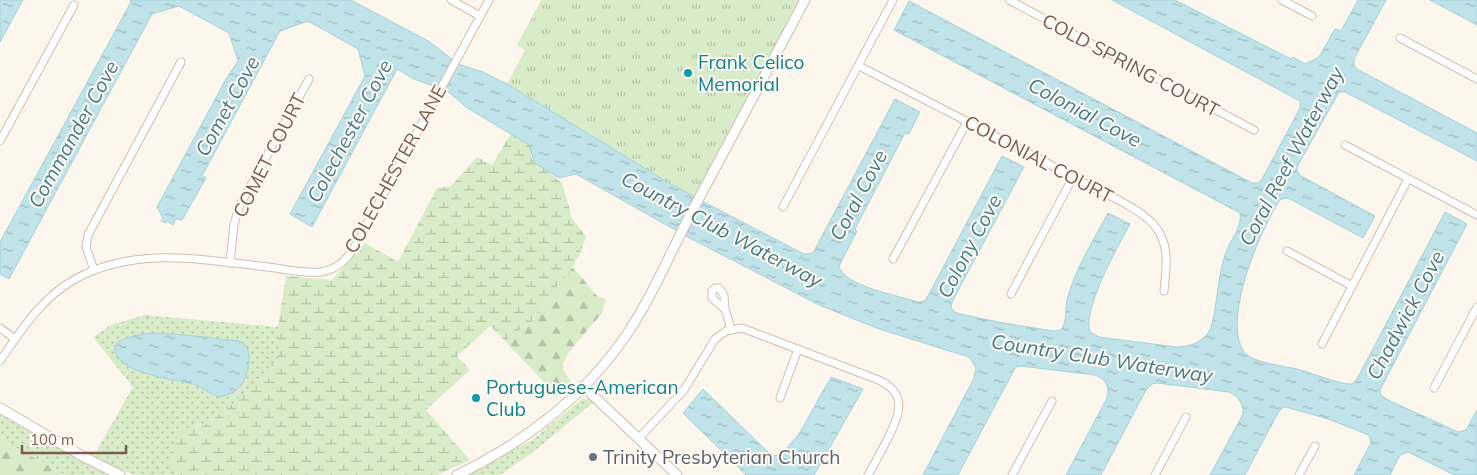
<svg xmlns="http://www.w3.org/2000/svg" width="1477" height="475" viewBox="0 0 1477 475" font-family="Mulish,sans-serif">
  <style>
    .grass { fill: url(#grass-dots) }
    .forest { fill: url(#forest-firs) }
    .wetland { fill: url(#wetland-marsh) }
    .park { fill: url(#park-tufts) }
    .water { fill: url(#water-ripples); stroke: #a5d3da }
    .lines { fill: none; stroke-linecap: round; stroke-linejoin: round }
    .minor-casing { stroke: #d1beb0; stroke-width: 9 }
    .tertiary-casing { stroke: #d1beb0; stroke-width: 11 }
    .minor { stroke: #fff; stroke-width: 7 }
    .tertiary { stroke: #fff; stroke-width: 9 }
    .culture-dot { fill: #0f9aa8; stroke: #fffaf3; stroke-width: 2 }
    .worship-dot { fill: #6b7280; stroke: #fffaf3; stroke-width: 2 }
    .labels { text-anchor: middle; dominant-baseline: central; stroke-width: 4; stroke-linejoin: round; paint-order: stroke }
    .culture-label { font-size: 19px; fill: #0d838f; stroke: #fffaf3; text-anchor: start }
    .street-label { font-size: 19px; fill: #7a5c4d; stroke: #fffaf3 }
    .worship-label { font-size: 19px; fill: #5b616d; stroke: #fffaf3; text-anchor: start }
    .water-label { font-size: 20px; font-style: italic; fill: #437c86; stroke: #fffaf3 }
  </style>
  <defs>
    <pattern id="grass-dots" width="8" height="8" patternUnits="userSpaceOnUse" patternTransform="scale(1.25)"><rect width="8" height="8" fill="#d8ecc9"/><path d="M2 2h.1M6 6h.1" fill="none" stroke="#b4c2a5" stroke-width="1.8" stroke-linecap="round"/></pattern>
    <pattern id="forest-firs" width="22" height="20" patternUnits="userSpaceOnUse" patternTransform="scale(1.25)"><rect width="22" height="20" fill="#d8ecc9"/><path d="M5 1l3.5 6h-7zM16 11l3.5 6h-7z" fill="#b4c2a5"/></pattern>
    <pattern id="wetland-marsh" width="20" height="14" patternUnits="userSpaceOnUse" patternTransform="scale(1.25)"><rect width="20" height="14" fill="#d8ecc9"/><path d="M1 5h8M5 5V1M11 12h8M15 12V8" fill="none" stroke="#b4c2a5"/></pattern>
    <pattern id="park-tufts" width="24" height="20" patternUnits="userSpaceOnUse" patternTransform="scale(1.25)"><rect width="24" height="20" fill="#d8ecc9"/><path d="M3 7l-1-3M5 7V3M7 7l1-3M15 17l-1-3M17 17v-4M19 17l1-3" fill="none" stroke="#b4c2a5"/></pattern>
    <pattern id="water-ripples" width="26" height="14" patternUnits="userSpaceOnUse" patternTransform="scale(1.25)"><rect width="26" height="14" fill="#bfe3e8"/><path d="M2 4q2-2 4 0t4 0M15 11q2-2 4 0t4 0" fill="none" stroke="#a0bbbe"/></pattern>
  </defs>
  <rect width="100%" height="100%" fill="#fdf6ec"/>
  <!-- grass -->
  <g class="grass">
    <polygon points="145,315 278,327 279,358 239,399 205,425 196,426 175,443 170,452 176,472 181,475 134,475 93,457 133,387 93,337 111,325"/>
    <polygon points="582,399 589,399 594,402 533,452 500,475 465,475 532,440"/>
    <polygon points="0,412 113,475 65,475 0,439"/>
  </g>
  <!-- forest -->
  <g class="forest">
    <polygon points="573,267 597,296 606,299 602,313 569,352 563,364 563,369 571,383 557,396 505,341 538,316 550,294"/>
    <polygon points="0,439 65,475 0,475"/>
  </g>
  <!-- wetland -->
  <polygon class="wetland" points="511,133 529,145 534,161 562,183 572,218 586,237 579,256 568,274 550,294 538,316 505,341 490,326 457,356 470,370 426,410 470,460 437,475 181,475 172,469 169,462 170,452 179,433 186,428 205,425 239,399 278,358 278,327 286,276 332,280 365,243 398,262 437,188 451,186 477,157 492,165"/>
  <!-- park -->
  <polygon class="park" points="541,0 799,0 695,197 669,183 507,84 525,50 517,45"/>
  <!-- water -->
  <g class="water">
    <polygon points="0,0 23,0 0,42"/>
    <polygon points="130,0 351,0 430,42 445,54 461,65 483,72 507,84 669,183 695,197 677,231 576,174 559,178 533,162 534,160 529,145 469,109 447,91 414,79 397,69 312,227 290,214 365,76 358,49 310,22 305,22 280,31 202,176 206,178 182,220 176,219 173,225 167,221 166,223 161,221 163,218 157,207 226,79 238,61 229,33 179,6 152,14 9,279 0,274 0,242 131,2"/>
    <path d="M 1112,0 L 1175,0 L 1291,59 L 1293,57 L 1305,64 L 1319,57 L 1335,29 L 1341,31 L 1358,0 L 1386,0 L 1354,59 L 1354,65 L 1357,69 L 1477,133 L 1477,161 L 1345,92 L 1339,92 L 1298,165 L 1297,171 L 1301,176 L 1375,216 L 1363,238 L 1290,199 L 1285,198 L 1280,200 C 1261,228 1219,325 1246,354 C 1256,363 1283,366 1297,369 C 1309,372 1341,385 1352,384 L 1357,379 L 1445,212 L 1467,224 L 1380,390 L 1381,395 L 1386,399 L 1458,432 L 1466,430 L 1477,410 L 1477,475 L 1454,475 L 1408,452 L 1400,455 L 1390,475 L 1354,475 L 1371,443 L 1369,435 L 1328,419 L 1286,407 L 1282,408 L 1278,413 L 1245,475 L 1210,475 L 1243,414 C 1244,404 1238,396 1229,392 L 1157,383 L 1152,384 L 1146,390 L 1101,475 L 1066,475 L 1107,398 C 1110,387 1106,379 1095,375 L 1021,366 L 1016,367 L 1014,370 L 958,475 L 923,475 L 974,378 L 976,368 L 969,357 L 879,329 L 819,305 L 684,235 L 702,201 L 804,254 L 813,253 L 895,99 L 920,112 L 909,134 L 905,133 L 855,229 L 857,231 L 839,266 C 843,286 900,296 918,302 L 924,301 L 928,296 L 1002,156 L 1024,167 L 953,300 L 951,306 L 953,311 L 960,314 L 1003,323 L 1054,331 L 1061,330 C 1067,322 1065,310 1067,300 C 1075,269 1093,241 1108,213 L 1130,224 C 1118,246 1082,310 1090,332 L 1099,337 L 1176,347 C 1190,347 1204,342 1211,328 C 1218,303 1217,277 1226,252 C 1230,241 1243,225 1240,213 L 894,30 L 909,1 L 1252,183 L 1257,183 L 1261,181 L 1300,108 L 1300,101 Z"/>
    <polygon points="1430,0 1477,0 1477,25"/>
    <path d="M 152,333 C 177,334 201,336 226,340 C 230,340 237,340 241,342 C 253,348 249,368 245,378 C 241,390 230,395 218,397 C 210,393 202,387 193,384 C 174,379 110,373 115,345 C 124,336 139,335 152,333 Z"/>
    <polygon points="831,377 863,389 814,475 746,475 683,413 703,389 770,454 773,456 781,455 799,434"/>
  </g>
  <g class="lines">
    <!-- minor casing -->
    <g class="minor-casing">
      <g id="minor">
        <polyline points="451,0 480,16"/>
        <polyline points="1009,0 1254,130"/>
        <polyline points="1282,0 1312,16"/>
        <polyline points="1400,38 1477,79"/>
        <path d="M 859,66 C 933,104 1006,141 1079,180 C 1101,192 1140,208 1154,225 C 1171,245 1166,268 1164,291"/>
        <polyline points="0,141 74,5"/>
        <polyline points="1345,145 1477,215"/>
        <polyline points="783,207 893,0"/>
        <polyline points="1287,251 1352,286"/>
        <polyline points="893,259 967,122"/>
        <polyline points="230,263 234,224 240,205 309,79"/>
        <polyline points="94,270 86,247 88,235 181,62"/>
        <polyline points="1011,294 1073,177"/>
        <polyline points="725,309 712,298 712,291 715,288 719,288 724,295 725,309 731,329"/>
        <polyline points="0,328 15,339"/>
        <polyline points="1322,344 1408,179"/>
        <path d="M 0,361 C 22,329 42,297 77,278 C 137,246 204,260 268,267 C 284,269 304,274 321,272 C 337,269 345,261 354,248 L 489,0"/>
        <polyline points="1434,388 1477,307"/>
        <polyline points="780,398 798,349"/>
        <path d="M 639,438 L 684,390 L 715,339 L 726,331 L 742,328 L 876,379 C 909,392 900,415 887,440 C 881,452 875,463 868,475"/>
        <polyline points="1012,475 1052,401"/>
        <polyline points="1155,475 1186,417"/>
        <polyline points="1299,475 1315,446"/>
      </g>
    </g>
    <!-- tertiary casing -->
    <g class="tertiary-casing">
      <g id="tertiary">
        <polyline points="583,386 677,475"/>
        <polyline points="0,408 84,457 120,475"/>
        <path d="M 457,475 C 524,443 585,396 627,334 C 654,294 673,246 696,204 C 732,136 768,68 805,0"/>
      </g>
    </g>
    <!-- minor -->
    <use href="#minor" class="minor"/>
    <!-- tertiary -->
    <use href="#tertiary" class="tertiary"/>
  </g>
  <!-- markers -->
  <g class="culture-dot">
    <circle cx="688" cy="73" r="5"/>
    <circle cx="476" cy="398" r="5"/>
  </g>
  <circle class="worship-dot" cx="593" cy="457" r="5"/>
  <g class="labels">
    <!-- culture labels -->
    <g class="culture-label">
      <text x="698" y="62">Frank Celico<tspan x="698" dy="22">Memorial</tspan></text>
      <text x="486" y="387">Portuguese-American<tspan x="486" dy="22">Club</tspan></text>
    </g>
    <!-- street labels -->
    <g class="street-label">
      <text transform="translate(1131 65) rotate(28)">COLD SPRING COURT</text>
      <text transform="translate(269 155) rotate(-63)">COMET COURT</text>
      <text transform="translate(1039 159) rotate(28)">COLONIAL COURT</text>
      <text transform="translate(395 169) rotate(-61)">COLECHESTER LANE</text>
    </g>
    <!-- worship labels -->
    <g class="worship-label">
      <text x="603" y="457">Trinity Presbyterian Church</text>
    </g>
    <!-- water labels -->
    <g class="water-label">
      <text transform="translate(227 106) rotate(-61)">Comet Cove</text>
      <text transform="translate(1085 112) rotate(28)">Colonial Cove</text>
      <text transform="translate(349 131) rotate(-62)">Colechester Cove</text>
      <text transform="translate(73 134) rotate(-61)">Commander Cove</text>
      <text transform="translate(1291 156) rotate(-62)">Coral Reef Waterway</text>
      <text transform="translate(858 195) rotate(-62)">Coral Cove</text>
      <text transform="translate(722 229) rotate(28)">Country Club Waterway</text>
      <text transform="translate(969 246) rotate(-62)">Colony Cove</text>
      <text transform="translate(1405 315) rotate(-62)">Chadwick Cove</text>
      <text transform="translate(1102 358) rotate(9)">Country Club Waterway</text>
    </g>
  </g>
  <!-- scale -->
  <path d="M22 445v8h104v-8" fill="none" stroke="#7a5c4d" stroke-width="2.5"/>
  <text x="30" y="445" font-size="15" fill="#7a5c4d" stroke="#fffaf3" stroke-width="4" paint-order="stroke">100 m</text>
</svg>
